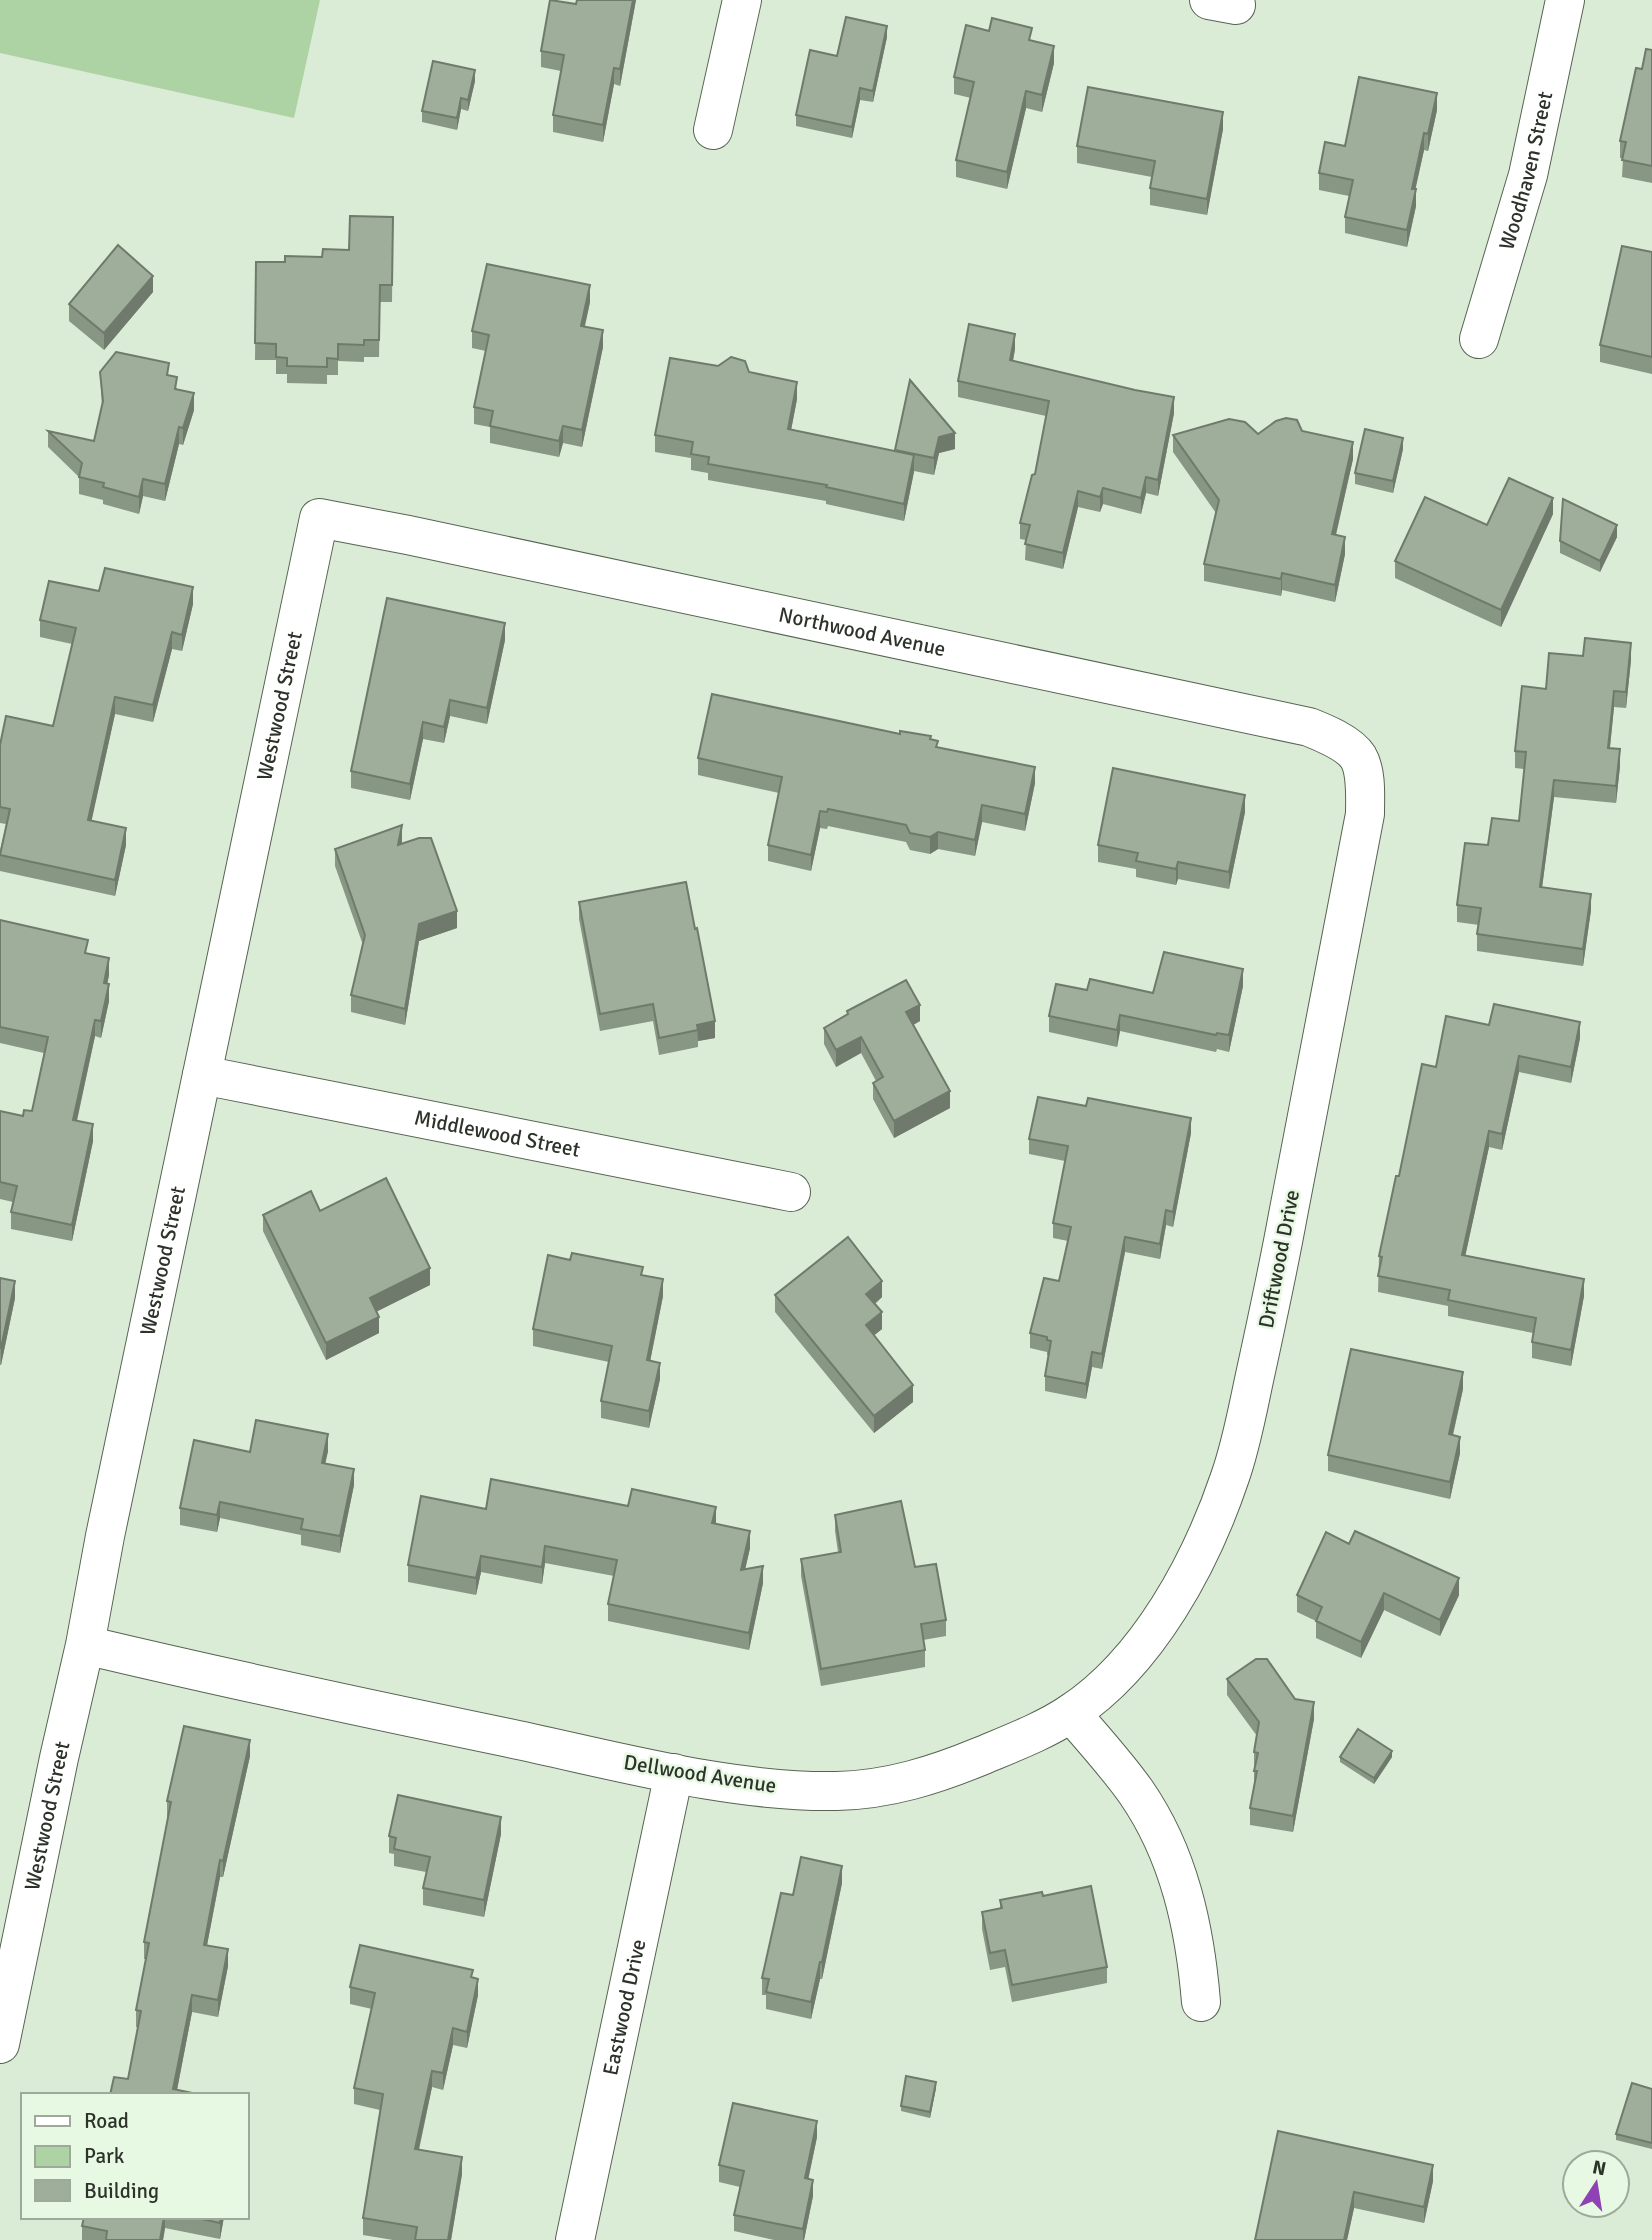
<svg xmlns="http://www.w3.org/2000/svg" width="1652" height="2240" viewBox="0 0 1652 2240" font-family="Signika,sans-serif">
  <style>
    .green { fill: #add2a4 }
    .lines { fill: none; stroke-linecap: round; stroke-linejoin: round }
    .street-casing { stroke: #566552; stroke-width: 40 }
    .street { stroke: #fff; stroke-width: 38 }
    .wall { fill: #889684 }
    .shaded-wall { fill: #6f7a6c }
    .building { fill: #9eae9a; stroke: #6f7a6c; stroke-width: 2 }
    .labels { text-anchor: middle; dominant-baseline: central; stroke-width: 5; stroke-linejoin: round; paint-order: stroke }
    .street-label { font-size: 21px; fill: #2d332b; stroke: #e7f8e3 }
  </style>
  <rect width="100%" height="100%" fill="#daebd6"/>
  <!-- green -->
  <polygon class="green" points="0,0 320,0 294,118 0,53"/>
  <g class="lines">
    <!-- street casing -->
    <g class="street-casing">
      <g id="street">
        <polyline points="1209,0 1236,5"/>
        <polyline points="713,130 742,0"/>
        <path id="s1" d="M 1479,339 L 1528,175 L 1565,0"/>
        <path id="s2" d="M 202,1075 L 791,1192"/>
        <path d="M 1071,1713 C 1093,1739 1117,1765 1136,1792 C 1179,1854 1195,1928 1201,2002"/>
        <path id="s3" d="M 0,2044 L 59,1758 L 85,1645 L 105,1536 L 319,518 L 408,535 L 1309,727 C 1324,733 1349,743 1358,757 C 1367,772 1365,797 1365,814 C 1339,947 1314,1081 1288,1215 C 1278,1270 1266,1325 1254,1380 C 1247,1413 1241,1446 1230,1477 C 1201,1563 1148,1662 1071,1713 C 1044,1731 1012,1743 981,1756 C 935,1775 888,1790 837,1791 C 729,1793 610,1759 504,1737 C 364,1708 224,1678 85,1645"/>
        <path id="s4" d="M 575,2240 L 674,1773"/>
      </g>
    </g>
    <!-- street -->
    <use href="#street" class="street"/>
  </g>
  <!-- wall -->
  <g class="wall">
    <polygon points="577,0 636,0 620,86 614,84 603,142 553,132 553,115 561,71 541,67 541,51 576,4"/>
    <polygon points="887,37 873,102 860,100 852,138 796,126 796,115 837,56"/>
    <polygon points="1032,41 1054,63 1042,112 1026,108 1007,189 956,177 956,160 971,98 954,94 954,77"/>
    <polygon points="1652,50 1652,183 1622,177 1623,158 1620,158 1620,141 1642,69"/>
    <polygon points="475,81 468,111 461,109 457,130 422,122 422,111"/>
    <polygon points="1437,110 1428,151 1424,150 1415,189 1416,206 1407,247 1345,233 1345,217 1349,196 1319,190 1319,173 1345,146"/>
    <polygon points="1223,129 1207,215 1150,205 1150,188 1152,177 1077,163 1077,146"/>
    <polygon points="393,217 392,302 380,302 379,357 364,357 364,362 338,361 338,375 327,375 327,384 287,383 287,374 276,374 276,360 255,360 256,262 285,262 322,257 349,250"/>
    <polygon points="1652,252 1652,374 1600,362 1600,345"/>
    <polygon points="153,292 104,350 69,321 69,304"/>
    <polygon points="590,302 585,326 603,347 582,447 563,443 559,457 490,443 490,427 474,424 474,407 486,351 472,348 472,331"/>
    <polygon points="1015,349 1013,361 1174,413 1158,496 1146,493 1141,514 1103,504 1100,512 1078,507 1063,569 1025,560 1026,540 1020,539 1020,523 1035,474 1046,416 958,397 958,381"/>
    <polygon points="100,372 169,375 177,389 194,410 183,445 179,444 165,501 143,496 139,514 103,504 103,500 79,494 79,477 48,447 48,431 94,441 102,406"/>
    <polygon points="749,372 797,399 791,430 895,451 955,449 939,453 934,475 914,471 904,521 826,504 826,501 708,480 708,473 691,470 691,458 655,452 655,435"/>
    <polygon points="1302,431 1353,459 1336,535 1345,554 1335,602 1282,590 1281,596 1204,581 1204,564 1216,513 1173,452 1173,435 1258,434"/>
    <polygon points="1403,449 1393,493 1355,484 1355,473"/>
    <polygon points="1553,514 1501,627 1395,578 1395,561 1487,525"/>
    <polygon points="1617,537 1600,572 1560,553 1560,541"/>
    <polygon points="99,591 193,604 182,651 172,649 153,722 115,714 91,821 126,845 115,896 0,871 0,851 6,824 0,823 0,745 53,726 72,644 40,637 40,620"/>
    <polygon points="505,640 487,724 450,716 444,743 423,739 410,800 351,788 351,771"/>
    <polygon points="1583,656 1631,660 1626,708 1614,707 1610,748 1620,766 1616,803 1554,797 1542,887 1591,910 1583,966 1477,951 1477,934 1479,925 1457,922 1457,905 1488,845 1519,821 1524,769 1515,768 1515,751 1546,689"/>
    <polygon points="900,734 931,740 938,747 1035,783 1025,831 982,822 975,856 938,849 930,854 910,850 906,842 828,826 827,829 820,828 811,871 768,861 768,845 779,793 698,775 698,758"/>
    <polygon points="1245,812 1229,889 1178,879 1176,885 1136,877 1136,869 1098,862 1098,845"/>
    <polygon points="402,842 401,844 457,928 419,941 405,1025 351,1012 351,995 363,945 335,866 335,849"/>
    <polygon points="579,902 715,1038 698,1041 698,1047 659,1055 653,1021 600,1031 579,919"/>
    <polygon points="0,920 88,954 109,975 107,984 109,1001 101,1038 95,1036 77,1121 93,1141 72,1241 11,1229 11,1212 13,1202 0,1199 0,1111 23,1116 32,1111 44,1053 0,1043"/>
    <polygon points="1243,986 1229,1052 1217,1049 1216,1052 1120,1031 1117,1047 1049,1032 1049,1016 1087,990 1153,993"/>
    <polygon points="847,1011 920,1021 913,1025 950,1108 894,1138 873,1099 873,1083 876,1081 861,1053 836,1067 824,1044 824,1028 847,1014"/>
    <polygon points="1489,1025 1580,1038 1571,1083 1519,1072 1502,1150 1489,1147 1465,1256 1584,1296 1571,1366 1532,1358 1532,1342 1533,1333 1448,1316 1448,1306 1378,1292 1379,1256 1399,1176 1436,1067"/>
    <polygon points="1191,1133 1173,1227 1166,1225 1160,1259 1125,1252 1102,1369 1092,1367 1086,1399 1045,1391 1045,1376 1049,1356 1047,1355 1047,1352 1030,1348 1030,1333 1059,1281 1068,1241 1053,1238 1053,1223 1065,1161 1029,1154 1029,1139"/>
    <polygon points="320,1211 430,1285 376,1311 379,1333 326,1360 263,1231 263,1215"/>
    <polygon points="643,1275 663,1296 650,1361 660,1379 649,1428 601,1418 601,1401 609,1362 533,1346 533,1329"/>
    <polygon points="0,1278 15,1298 1,1365 0,1365"/>
    <polygon points="775,1295 882,1297 875,1304 882,1329 874,1335 913,1402 874,1433 775,1312"/>
    <polygon points="1463,1389 1453,1435 1460,1453 1450,1499 1328,1471 1328,1455"/>
    <polygon points="328,1451 325,1463 354,1485 340,1553 301,1545 301,1535 220,1518 217,1532 180,1525 180,1508 250,1452"/>
    <polygon points="486,1509 716,1524 750,1548 745,1570 763,1583 749,1650 608,1621 608,1604 614,1576 545,1563 542,1584 481,1572 476,1595 408,1582 408,1565"/>
    <polygon points="835,1515 915,1567 946,1620 946,1636 923,1640 925,1650 925,1667 821,1686 801,1576 801,1559 838,1552 835,1531"/>
    <polygon points="1326,1532 1459,1595 1440,1636 1384,1610 1361,1658 1316,1638 1316,1621 1297,1612 1297,1595"/>
    <polygon points="1227,1679 1295,1699 1314,1719 1293,1832 1250,1825 1250,1808 1254,1784 1254,1752 1257,1736 1227,1695"/>
    <polygon points="250,1756 223,1877 220,1877 207,1945 228,1966 218,2017 192,2012 177,2090 128,2079 138,2027 136,2027 136,2010 146,1959 144,1959 144,1942 168,1818 167,1818 167,1801"/>
    <polygon points="1340,1757 1392,1757 1374,1784 1340,1762"/>
    <polygon points="501,1834 484,1917 423,1905 423,1888 426,1872 394,1866 394,1854 389,1853 389,1836"/>
    <polygon points="842,1883 822,1979 820,1979 811,2019 766,2009 766,1995 762,1995 762,1978 793,1895"/>
    <polygon points="1043,1896 1107,1967 1107,1983 1012,2002 1005,1967 990,1970 982,1929 982,1912 1000,1908 1000,1900"/>
    <polygon points="473,1977 478,1995 467,2048 453,2045 443,2090 432,2087 419,2150 462,2174 451,2240 393,2240 363,2235 363,2218 380,2110 354,2104 354,2088 372,2009 350,2004 350,1987"/>
    <polygon points="936,2088 930,2118 901,2111 901,2106"/>
    <polygon points="1652,2089 1652,2149 1616,2140 1616,2134"/>
    <polygon points="1278,2131 1433,2181 1424,2223 1354,2208 1347,2240 1255,2240"/>
    <polygon points="817,2137 808,2179 813,2196 804,2240 774,2240 734,2231 734,2215 740,2187 719,2182 719,2165"/>
    <polygon points="84,2217 224,2217 220,2239 165,2228 163,2240 82,2240 82,2226"/>
  </g>
  <!-- shaded-wall -->
  <g class="shaded-wall">
    <polygon points="633,0 636,0 620,86 620,69"/>
    <polygon points="887,26 887,37 873,102 873,91"/>
    <polygon points="1054,46 1054,63 1042,112 1042,95"/>
    <polygon points="614,68 614,84 603,142 603,125"/>
    <polygon points="475,70 475,81 468,111 468,100"/>
    <polygon points="860,88 860,100 852,138 852,127"/>
    <polygon points="1026,91 1026,108 1007,189 1007,172"/>
    <polygon points="1437,93 1437,110 1428,151 1428,134"/>
    <polygon points="461,98 461,109 457,130 457,118"/>
    <polygon points="1223,112 1223,129 1207,215 1207,199"/>
    <polygon points="1424,133 1424,150 1412,205 1412,189"/>
    <polygon points="1416,189 1416,206 1407,247 1407,230"/>
    <polygon points="153,276 153,292 104,350 104,333"/>
    <polygon points="590,285 590,302 581,342 581,326"/>
    <polygon points="603,330 603,347 582,447 582,430"/>
    <polygon points="1015,334 1015,349 1010,376 1010,360"/>
    <polygon points="797,382 797,399 788,446 788,429"/>
    <polygon points="194,393 194,410 183,445 183,428"/>
    <polygon points="1174,397 1174,413 1158,496 1158,480"/>
    <polygon points="563,426 563,443 559,457 559,441"/>
    <polygon points="179,427 179,444 165,501 165,484"/>
    <polygon points="955,433 955,449 939,453 934,475 934,458 939,437"/>
    <polygon points="1403,438 1403,449 1393,493 1393,481"/>
    <polygon points="1353,442 1353,459 1332,551 1332,534"/>
    <polygon points="914,455 914,472 904,521 904,504"/>
    <polygon points="1146,477 1146,493 1141,514 1141,498"/>
    <polygon points="143,479 143,496 139,514 139,497"/>
    <polygon points="1103,488 1103,504 1100,512 1100,497"/>
    <polygon points="1078,491 1078,507 1063,569 1063,553"/>
    <polygon points="1553,498 1553,514 1501,627 1501,610"/>
    <polygon points="1617,525 1617,537 1600,572 1600,561"/>
    <polygon points="1345,537 1345,554 1335,602 1335,585"/>
    <polygon points="1282,573 1282,590 1281,596 1281,579"/>
    <polygon points="193,587 193,604 182,651 182,635"/>
    <polygon points="505,623 505,640 487,724 487,708"/>
    <polygon points="172,632 172,649 153,722 153,705"/>
    <polygon points="1631,643 1631,660 1626,708 1626,692"/>
    <polygon points="1614,691 1614,707 1608,765 1608,748"/>
    <polygon points="115,697 115,714 88,837 88,820"/>
    <polygon points="450,700 450,716 444,743 444,727"/>
    <polygon points="423,722 423,739 410,800 410,784"/>
    <polygon points="1620,749 1620,766 1616,803 1616,786"/>
    <polygon points="1035,767 1035,783 1025,831 1025,814"/>
    <polygon points="1554,780 1554,797 1540,903 1540,887"/>
    <polygon points="1245,795 1245,812 1229,889 1229,872"/>
    <polygon points="982,805 982,822 975,856 975,840"/>
    <polygon points="820,811 820,828 811,871 811,855"/>
    <polygon points="402,825 402,842 398,862 398,845"/>
    <polygon points="126,828 126,845 115,896 115,880"/>
    <polygon points="938,832 938,849 930,854 930,837"/>
    <polygon points="1178,862 1178,879 1176,885 1176,869"/>
    <polygon points="1591,894 1591,910 1583,966 1583,949"/>
    <polygon points="457,911 457,928 419,941 405,1025 405,1009 419,924"/>
    <polygon points="109,958 109,975 104,1000 104,983"/>
    <polygon points="1243,969 1243,986 1229,1052 1229,1035"/>
    <polygon points="109,984 109,1001 101,1038 101,1021"/>
    <polygon points="920,1005 920,1021 906,1029 906,1012"/>
    <polygon points="1120,1015 1120,1031 1117,1047 1117,1030"/>
    <polygon points="95,1020 95,1036 73,1137 73,1120"/>
    <polygon points="715,1021 715,1038 698,1041 697,1025"/>
    <polygon points="1580,1022 1580,1038 1571,1083 1571,1067"/>
    <polygon points="861,1037 861,1053 836,1067 836,1050"/>
    <polygon points="1519,1056 1519,1072 1502,1150 1502,1134"/>
    <polygon points="950,1091 950,1108 894,1138 894,1121"/>
    <polygon points="1191,1118 1191,1133 1173,1227 1173,1212"/>
    <polygon points="93,1124 93,1141 72,1241 72,1225"/>
    <polygon points="1489,1131 1489,1147 1462,1271 1462,1255"/>
    <polygon points="1166,1210 1166,1225 1160,1259 1160,1244"/>
    <polygon points="1125,1237 1125,1252 1102,1369 1102,1354"/>
    <polygon points="430,1268 430,1285 370,1315 370,1298"/>
    <polygon points="663,1279 663,1296 647,1377 647,1360"/>
    <polygon points="1584,1279 1584,1296 1571,1366 1571,1350"/>
    <polygon points="15,1281 15,1298 1,1365 1,1348"/>
    <polygon points="882,1281 882,1297 866,1311 866,1294"/>
    <polygon points="882,1312 882,1329 866,1342 866,1325"/>
    <polygon points="379,1317 379,1333 326,1360 326,1343"/>
    <polygon points="1092,1352 1092,1367 1086,1399 1086,1384"/>
    <polygon points="660,1363 660,1379 649,1428 649,1411"/>
    <polygon points="1463,1372 1463,1389 1449,1451 1449,1434"/>
    <polygon points="913,1385 913,1402 874,1433 874,1416"/>
    <polygon points="328,1434 328,1451 322,1479 322,1463"/>
    <polygon points="1460,1437 1460,1453 1450,1499 1450,1482"/>
    <polygon points="354,1469 354,1485 340,1553 340,1536"/>
    <polygon points="220,1502 220,1518 217,1532 217,1515"/>
    <polygon points="716,1507 716,1524 712,1523"/>
    <polygon points="750,1531 750,1548 741,1587 741,1570"/>
    <polygon points="545,1546 545,1563 542,1584 542,1567"/>
    <polygon points="481,1556 481,1572 476,1595 476,1578"/>
    <polygon points="763,1566 763,1583 749,1650 749,1633"/>
    <polygon points="1459,1578 1459,1595 1440,1636 1440,1620"/>
    <polygon points="1384,1593 1384,1610 1361,1658 1361,1642"/>
    <polygon points="1314,1702 1314,1719 1293,1832 1293,1816"/>
    <polygon points="250,1740 250,1756 223,1877 223,1861"/>
    <polygon points="1392,1751 1392,1757 1374,1784 1374,1778"/>
    <polygon points="501,1817 501,1834 484,1917 484,1900"/>
    <polygon points="220,1860 220,1877 204,1961 204,1945"/>
    <polygon points="842,1866 842,1883 822,1979 822,1962"/>
    <polygon points="228,1949 228,1966 218,2017 218,2000"/>
    <polygon points="820,1962 820,1979 811,2019 811,2002"/>
    <polygon points="478,1979 478,1995 467,2048 467,2032"/>
    <polygon points="192,1995 192,2012 176,2095 173,2089"/>
    <polygon points="453,2028 453,2045 443,2090 443,2073"/>
    <polygon points="432,2071 432,2087 415,2166 415,2149"/>
    <polygon points="936,2082 936,2088 930,2118 930,2112"/>
    <polygon points="817,2121 817,2137 805,2195 805,2178"/>
    <polygon points="462,2157 462,2174 451,2240 448,2240"/>
    <polygon points="1433,2165 1433,2181 1424,2223 1424,2207"/>
    <polygon points="813,2180 813,2196 804,2240 803,2240 803,2229"/>
    <polygon points="1354,2192 1354,2208 1347,2240 1344,2240"/>
    <polygon points="164,2217 165,2217 165,2228 163,2240 160,2240"/>
    <polygon points="221,2217 224,2217 220,2239 220,2223"/>
  </g>
  <!-- building -->
  <g class="building">
    <polygon points="550,0 576,4 577,0 633,0 620,69 614,68 603,125 553,115 564,55 541,51"/>
    <polygon points="846,17 887,26 873,91 860,88 852,127 796,115 810,50 837,56"/>
    <polygon points="992,18 1032,28 1029,40 1054,46 1042,95 1026,91 1007,172 956,160 974,82 954,77 966,25 989,31"/>
    <polygon points="1646,49 1652,50 1652,166 1622,160 1626,142 1620,141 1636,68 1642,69"/>
    <polygon points="433,61 475,70 468,100 461,98 457,118 422,111"/>
    <polygon points="1359,77 1437,93 1428,134 1424,133 1412,189 1416,189 1407,230 1345,217 1353,180 1319,173 1325,142 1345,146"/>
    <polygon points="1088,87 1223,112 1207,199 1150,188 1155,161 1077,146"/>
    <polygon points="350,216 393,217 392,285 380,285 379,340 364,340 364,345 338,344 338,359 327,358 327,367 287,366 287,358 276,357 276,344 255,343 256,262 285,262 285,256 322,257 323,249 349,250"/>
    <polygon points="118,245 153,276 104,333 69,304"/>
    <polygon points="1622,246 1652,252 1652,357 1600,345"/>
    <polygon points="487,264 590,285 581,326 603,330 582,430 563,426 559,441 490,426 493,411 474,407 489,335 472,331"/>
    <polygon points="969,324 1015,334 1010,360 1135,390 1174,397 1158,480 1146,477 1141,498 1103,488 1100,497 1078,491 1063,553 1025,544 1030,525 1020,523 1032,475 1035,474 1049,401 958,381"/>
    <polygon points="116,352 169,363 167,375 177,377 175,389 194,393 183,428 179,427 165,484 143,479 139,497 103,487 104,483 79,477 82,463 48,431 94,441 103,401 100,372"/>
    <polygon points="731,357 745,361 749,372 797,382 788,429 914,455 904,504 826,487 827,485 708,464 709,457 691,454 693,442 655,435 670,358 718,366"/>
    <polygon points="910,380 955,433 939,437 934,458 895,450"/>
    <polygon points="1286,418 1297,420 1302,431 1353,442 1332,534 1345,537 1335,585 1282,573 1281,579 1204,564 1219,500 1173,435 1229,419 1245,422 1258,434 1276,421"/>
    <polygon points="1365,429 1403,438 1393,481 1355,473"/>
    <polygon points="1509,478 1553,498 1501,610 1395,561 1425,497 1487,525"/>
    <polygon points="1563,499 1617,525 1600,561 1560,541"/>
    <polygon points="105,568 193,587 182,635 172,632 153,705 115,697 88,820 126,828 115,880 0,855 10,809 0,807 0,745 6,716 53,726 76,628 40,620 49,581 99,591"/>
    <polygon points="387,598 505,623 487,708 450,700 444,727 423,722 410,784 351,771"/>
    <polygon points="1585,638 1631,643 1626,692 1614,691 1608,748 1620,749 1616,786 1554,780 1540,887 1591,894 1583,949 1477,934 1481,908 1457,905 1465,843 1488,845 1492,818 1519,821 1526,752 1515,751 1522,686 1546,689 1549,653 1583,656"/>
    <polygon points="712,694 900,734 900,731 931,736 930,739 938,741 936,747 1035,767 1025,814 982,805 975,840 938,832 930,837 910,833 906,825 828,809 827,812 820,811 811,855 768,845 782,777 698,758"/>
    <polygon points="1113,768 1245,795 1229,872 1178,862 1176,869 1136,861 1138,853 1098,845"/>
    <polygon points="402,825 398,845 419,838 431,838 457,911 419,924 405,1009 351,995 365,935 335,849"/>
    <polygon points="686,882 695,929 697,928 715,1021 697,1025 698,1030 659,1038 653,1004 600,1014 579,902"/>
    <polygon points="0,920 88,940 85,953 109,958 104,983 109,984 101,1021 95,1020 73,1120 93,1124 72,1225 11,1212 17,1186 0,1182 0,1111 23,1116 24,1110 32,1111 48,1037 0,1027"/>
    <polygon points="1164,952 1243,969 1229,1035 1217,1033 1216,1035 1120,1015 1117,1030 1049,1016 1056,984 1087,990 1090,979 1153,993"/>
    <polygon points="906,980 920,1005 906,1012 950,1091 894,1121 873,1083 883,1077 861,1037 836,1050 824,1028 848,1014 847,1011"/>
    <polygon points="1494,1004 1580,1022 1571,1067 1519,1056 1502,1134 1489,1131 1462,1255 1584,1279 1571,1350 1532,1342 1536,1318 1448,1300 1450,1290 1378,1276 1382,1257 1379,1256 1396,1176 1399,1176 1422,1064 1436,1067 1446,1016 1489,1025"/>
    <polygon points="1038,1097 1086,1106 1088,1098 1191,1118 1173,1212 1166,1210 1160,1244 1125,1237 1102,1354 1092,1352 1086,1384 1045,1376 1051,1341 1047,1340 1047,1337 1030,1333 1044,1278 1059,1281 1071,1227 1053,1223 1068,1146 1029,1139"/>
    <polygon points="386,1178 430,1268 370,1298 379,1317 326,1343 263,1215 311,1191 320,1211"/>
    <polygon points="848,1237 882,1281 866,1294 882,1312 866,1325 913,1385 874,1416 775,1295"/>
    <polygon points="572,1253 643,1267 641,1275 663,1279 647,1360 660,1363 649,1411 601,1401 612,1346 533,1329 548,1255 570,1260"/>
    <polygon points="0,1278 15,1281 1,1348 0,1348"/>
    <polygon points="1351,1349 1463,1372 1449,1434 1460,1437 1450,1482 1328,1455"/>
    <polygon points="256,1420 328,1434 322,1463 354,1469 340,1536 301,1529 303,1519 220,1502 217,1515 180,1508 194,1440 250,1452"/>
    <polygon points="491,1479 628,1506 632,1489 716,1507 712,1523 750,1531 741,1570 763,1566 749,1633 608,1604 617,1560 545,1546 542,1567 481,1556 476,1578 408,1565 421,1496 486,1509"/>
    <polygon points="901,1501 915,1567 936,1564 946,1620 921,1624 925,1650 821,1669 801,1559 841,1552 835,1515"/>
    <polygon points="1355,1531 1459,1578 1440,1620 1384,1593 1361,1642 1316,1621 1322,1607 1297,1595 1326,1532 1349,1544"/>
    <polygon points="1256,1659 1267,1659 1295,1699 1314,1702 1293,1816 1250,1808 1257,1771 1254,1771 1258,1753 1254,1752 1259,1722 1227,1679"/>
    <polygon points="184,1726 250,1740 223,1861 220,1860 204,1945 228,1949 218,2000 192,1995 173,2089 202,2095 110,2095 114,2077 128,2079 141,2011 136,2010 149,1943 144,1942 171,1802 167,1801"/>
    <polygon points="1358,1729 1392,1751 1374,1778 1340,1757"/>
    <polygon points="398,1795 501,1817 484,1900 423,1888 430,1857 394,1849 396,1838 389,1836"/>
    <polygon points="801,1857 842,1866 822,1962 820,1962 811,2002 766,1992 769,1979 762,1978 781,1893 793,1895"/>
    <polygon points="1091,1886 1107,1967 1012,1985 1005,1950 990,1953 982,1912 1002,1908 1000,1900 1042,1892 1043,1896"/>
    <polygon points="360,1945 473,1970 471,1977 478,1979 467,2032 453,2028 443,2073 432,2071 415,2149 462,2157 448,2240 415,2240 417,2227 363,2218 383,2094 354,2088 375,1993 350,1987"/>
    <polygon points="906,2076 936,2082 930,2112 901,2106"/>
    <polygon points="1632,2083 1652,2089 1652,2143 1616,2134"/>
    <polygon points="733,2103 817,2121 805,2178 813,2180 803,2229 734,2215 744,2171 719,2165"/>
    <polygon points="1278,2131 1433,2165 1424,2207 1354,2192 1344,2240 1255,2240"/>
    <polygon points="84,2217 164,2217 160,2240 106,2240 107,2231 82,2226"/>
    <polygon points="193,2217 221,2217 220,2223"/>
  </g>
  <g class="labels">
    <!-- street labels -->
    <g class="street-label">
      <text stroke="none"><textPath href="#s1" startOffset="175">Woodhaven Street</textPath></text>
      <text stroke="none"><textPath href="#s3" startOffset="2114">Northwood Avenue</textPath></text>
      <text stroke="none"><textPath href="#s3" startOffset="1367">Westwood Street</textPath></text>
      <text stroke="none"><textPath href="#s2" startOffset="301">Middlewood Street</textPath></text>
      <text transform="translate(1279 1259) rotate(-79)">Driftwood Drive</text>
      <text stroke="none"><textPath href="#s3" startOffset="800">Westwood Street</textPath></text>
      <text transform="translate(700 1774) rotate(9)">Dellwood Avenue</text>
      <text stroke="none"><textPath href="#s3" startOffset="233">Westwood Street</textPath></text>
      <text stroke="none"><textPath href="#s4" startOffset="238">Eastwood Drive</textPath></text>
    </g>
  </g>
  <!-- legend -->
  <rect x="21" y="2093" width="228" height="126" fill="#e7f8e3" stroke="#9da999" stroke-width="2"/>
  <rect x="35" y="2116" width="35" height="10" fill="#ffffff" stroke="#9da999" stroke-width="2"/>
  <text x="84" y="2128" font-size="21" fill="#2d332b">Road</text>
  <rect x="35" y="2146" width="35" height="21" fill="#add2a4" stroke="#9da999" stroke-width="2"/>
  <text x="84" y="2163" font-size="21" fill="#2d332b">Park</text>
  <rect x="35" y="2180" width="35" height="21" fill="#9eae9a" stroke="#9da999" stroke-width="2"/>
  <text x="84" y="2198" font-size="21" fill="#2d332b">Building</text>
  <!-- north arrow -->
  <g transform="translate(1596 2184) rotate(12)"><circle r="33" fill="#e7f8e3" stroke="#9da999" stroke-width="2"/>
  <path d="M0-5L12 26L0 18L-12 26Z" fill="#8e42b3"/>
  <text y="-10" font-size="19" font-weight="bold" text-anchor="middle" fill="#2d332b">N</text>
  </g>
</svg>
